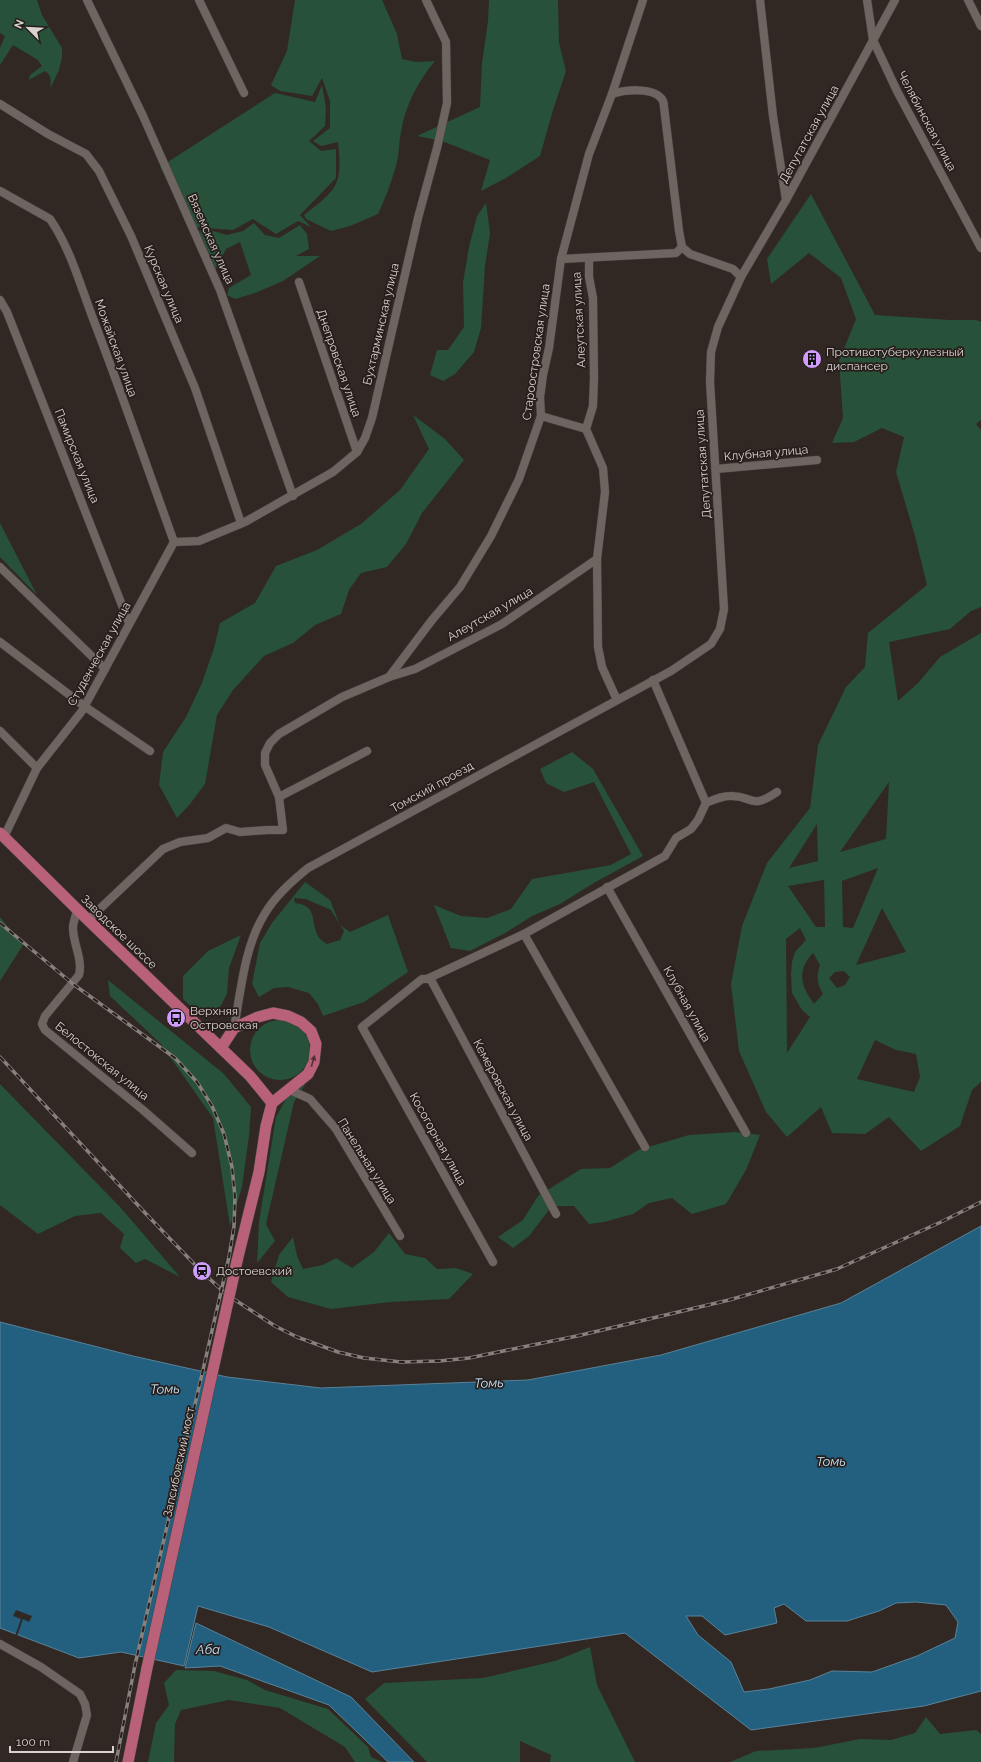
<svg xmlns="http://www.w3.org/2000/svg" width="981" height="1762" viewBox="0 0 981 1762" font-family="Raleway,sans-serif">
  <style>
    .green { fill: #275139; fill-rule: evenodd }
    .water { fill: #236080; stroke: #598298; fill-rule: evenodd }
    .pier { fill: #312824 }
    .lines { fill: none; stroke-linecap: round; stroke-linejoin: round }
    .minor-casing { stroke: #4a4340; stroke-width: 9 }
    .major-casing { stroke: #4a4340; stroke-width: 12 }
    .minor { stroke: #6f6560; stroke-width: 8 }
    .major { stroke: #b86179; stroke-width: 11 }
    .rail-casing { stroke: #87807c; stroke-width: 3.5 }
    .rail { stroke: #271e1b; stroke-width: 2; stroke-dasharray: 6; stroke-linecap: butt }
    .major-bridge-casing { stroke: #4a4340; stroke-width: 12; stroke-linecap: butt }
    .major-bridge { stroke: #b86179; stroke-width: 11 }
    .oneway { fill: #523237 }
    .labels { text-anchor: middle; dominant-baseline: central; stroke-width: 3.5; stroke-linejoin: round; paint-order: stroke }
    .street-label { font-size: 12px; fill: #d8d3d0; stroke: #271e1b }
    .poi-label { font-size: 12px; fill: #d8d3d0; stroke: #271e1b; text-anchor: start }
    .water-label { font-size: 13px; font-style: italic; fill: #c5e6fa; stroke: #271e1b }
  </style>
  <rect width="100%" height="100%" fill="#312824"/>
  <!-- green -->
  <g class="green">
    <path d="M 0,0 L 37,0 L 42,15 L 62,48 L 62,57 L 59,70 L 50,89 C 51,81 52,76 45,71 L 29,80 L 30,75 L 42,66 L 38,60 L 13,45 L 0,65 L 0,48 L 5,36 L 0,33 Z"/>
    <path d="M 295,0 L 382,0 L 397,34 L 402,59 L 416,62 L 435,61 C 418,81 405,106 401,132 C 399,142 399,152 397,162 C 392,181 386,197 378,214 L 350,226 L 331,231 L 306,219 L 304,215 C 337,189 343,186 338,142 L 321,146 L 313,141 L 330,128 L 330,101 L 322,78 L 312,96 L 280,91 L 271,85 L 287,51 Z"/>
    <polygon points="489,0 558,0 559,43 566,71 553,110 540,156 506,178 481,191 490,160 442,141 417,136 480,107 482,63 488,21"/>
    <polygon points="322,85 326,108 325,126 309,141 321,151 336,149 336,178 300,215 311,227 298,221 276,234 253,219 233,230 193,227 160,167 275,93 315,102"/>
    <path d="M 811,194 L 875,315 L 950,320 L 976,320 L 981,322 L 981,420 L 976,424 L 981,430 L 981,607 L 971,611 L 950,629 L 889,642 L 898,701 L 919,682 L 940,657 L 981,633 L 981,1082 L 972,1090 L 960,1126 L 921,1151 L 889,1117 L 865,1134 L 832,1133 L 821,1107 L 787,1137 L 766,1112 L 739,1051 L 731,984 L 742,926 L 767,863 L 810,808 L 818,745 L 846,687 L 865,667 L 868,633 L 927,585 L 915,536 L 896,472 L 904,437 L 882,428 L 854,442 L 832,443 L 843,418 L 839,361 L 856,319 L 841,278 L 809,253 L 771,284 L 767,259 ZM 889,782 L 886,839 L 840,852 ZM 817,824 L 818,861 L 789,868 ZM 878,868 L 853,928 L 843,927 L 842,881 ZM 824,880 L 825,927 L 816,927 L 788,886 ZM 882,908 L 906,952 L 856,965 ZM 800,928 L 806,940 L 795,952 L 792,962 L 791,974 L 792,993 L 802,1010 L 810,1017 L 787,1053 L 786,939 ZM 813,953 L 820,965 C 816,977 817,983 823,994 L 814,1004 C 801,986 796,971 813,953 ZM 844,971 L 850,977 L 845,985 L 837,988 L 829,978 L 835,972 ZM 875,1040 L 896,1050 L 916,1054 L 920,1077 L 914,1092 L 857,1079 Z"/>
    <polygon points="486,203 490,233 485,266 481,328 474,352 455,374 443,381 430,375 437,350 448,350 464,327 463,283 469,247 477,216"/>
    <polygon points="254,223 265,235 279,238 300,225 307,234 309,249 296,256 320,256 283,281 255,293 235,299 227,295 229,288 251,275 240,242 226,249 213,274 194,231 213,231 227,235 243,231"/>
    <polygon points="413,415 445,439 464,460 422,513 406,544 387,567 361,573 349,590 341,614 315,625 293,643 264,656 233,690 217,715 205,784 190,804 177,818 159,785 163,752 186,717 202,683 214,648 220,623 255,603 276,566 317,550 361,524 400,490 429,449"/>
    <polygon points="0,523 37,595 0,557"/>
    <polygon points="572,752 593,769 643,856 592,884 560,904 532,916 507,932 470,951 451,948 434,905 461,916 487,918 511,909 532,879 611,865 631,854 594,782 564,792 546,783 540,769"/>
    <path d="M 305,882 L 330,900 L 340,925 L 350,932 L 388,915 L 408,972 L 364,1002 L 323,1016 L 318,1004 L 309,993 L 288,987 L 274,988 L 259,997 L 252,984 L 260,943 L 272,923 ZM 294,898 L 306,899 L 331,910 L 344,931 L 340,940 L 327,944 C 324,942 319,939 318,936 C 310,920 318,906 295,903 Z"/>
    <polygon points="0,917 23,945 0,981"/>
    <polygon points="241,935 229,968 227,994 215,1016 198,1013 183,999 183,976 208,951"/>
    <polygon points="108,980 224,1074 251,1107 249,1136 242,1187 230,1226 213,1118 161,1044 110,996"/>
    <circle cx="280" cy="1050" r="30"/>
    <polygon points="313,1072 294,1102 266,1224 275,1241 257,1263 259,1222 276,1117 293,1087"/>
    <polygon points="0,1084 121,1208 180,1277 145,1259 136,1263 120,1248 124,1234 101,1213 75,1216 38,1234 0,1205"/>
    <polygon points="735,1132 760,1135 746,1170 726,1204 692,1214 672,1198 649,1203 633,1214 604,1222 589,1224 574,1206 552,1206 529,1236 513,1248 498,1237 523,1220 538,1196 581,1169 610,1168 638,1150 689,1135"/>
    <polygon points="389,1233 405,1254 425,1258 437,1269 456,1268 473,1274 449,1299 390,1302 331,1309 288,1297 271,1282 279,1255 293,1237 297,1256 303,1269 323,1265 336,1258 352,1268 374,1252"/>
    <polygon points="590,1647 597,1685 635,1762 550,1762 551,1755 520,1741 520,1762 427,1762 365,1699 384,1683 483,1678 555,1661"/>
    <polygon points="176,1670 214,1671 247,1680 265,1690 328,1709 368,1747 371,1757 382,1762 355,1762 345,1747 280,1708 229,1700 181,1710 175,1724 174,1762 148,1762 156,1723 169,1705 164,1683"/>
    <polygon points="926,1717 940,1734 976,1730 981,1734 981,1762 730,1762 756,1751 814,1748 860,1739 891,1740 915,1733"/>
  </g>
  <!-- water -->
  <g class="water">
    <path d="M 981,1226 L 981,1691 L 924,1706 L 751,1730 L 625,1633 L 372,1672 L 269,1627 L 198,1606 L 184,1666 L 121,1652 L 79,1658 L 0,1628 L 0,1322 L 133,1356 L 227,1377 L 321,1388 L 528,1380 L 661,1355 L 841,1303 ZM 916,1602 L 946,1605 L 958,1622 L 955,1638 L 917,1656 L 872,1672 L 832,1671 L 810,1680 L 769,1689 L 744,1692 L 731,1662 L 698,1635 L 686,1616 L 702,1616 L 725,1635 L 777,1623 L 774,1608 L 784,1604 L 806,1621 L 847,1621 L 879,1611 L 896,1603 Z"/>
    <polygon points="196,1623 351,1697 414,1762 388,1762 329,1705 220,1666 185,1668"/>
  </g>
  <!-- pier -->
  <polygon class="pier" points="16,1610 32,1616 29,1622 23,1619 17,1636 15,1636 21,1619 13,1616"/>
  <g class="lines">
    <!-- minor casing -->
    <g class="minor-casing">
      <g id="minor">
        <polyline points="87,0 143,116 220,290 293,496"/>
        <polyline points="199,0 244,93"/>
        <polyline points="760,0 773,116 786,200"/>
        <polyline points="867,0 873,40 897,91 981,248"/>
        <polyline points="968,0 981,26"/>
        <path d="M 612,94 C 624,90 652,87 661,98 C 663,100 664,104 664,107 L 679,231 L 682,247 L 690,254 L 733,269 L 741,277"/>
        <polyline points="0,104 48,134 86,154 99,171 131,236 195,388 241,523"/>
        <path d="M 0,191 L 50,219 C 70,248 80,284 92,316 C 121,391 147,467 174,542"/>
        <polyline points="561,259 676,253 682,247"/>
        <polyline points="299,282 357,452"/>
        <polyline points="0,300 7,312 129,623"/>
        <polyline points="541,416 586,429"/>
        <polyline points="716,469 817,460"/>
        <polyline points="174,542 199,541 245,522 333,472 357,452 365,438 372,418 418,218 437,148 447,103 446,42 426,0"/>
        <polyline points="597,559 598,647 602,667 617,700"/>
        <polyline points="0,567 105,669"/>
        <polyline points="0,642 84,706 150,751"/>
        <polyline points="389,677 415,669 502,624 597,559 605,492 603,468 586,429 593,406 594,378 593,298 589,277 589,258"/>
        <polyline points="653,680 706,803"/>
        <polyline points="0,731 37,768"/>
        <polyline points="279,797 367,751"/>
        <path d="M 706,803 C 713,800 721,796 730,796 C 754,795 749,811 777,792"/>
        <polyline points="4,837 37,768 82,711 174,542"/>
        <polyline points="607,887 746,1133"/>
        <path d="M 77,910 C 76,916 73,922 73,928 C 73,944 83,959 79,975 L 45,1016 L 42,1024 L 45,1030 L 143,1110 L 192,1153"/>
        <polyline points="88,920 163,849 180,842 208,838 226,828 240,832 267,830 283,830 279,797 265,765 265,753 270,743 279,734 342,697 389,677 432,620 460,587 491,536 519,479 541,416 540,397 543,375 549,348 561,259 589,154 612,94 643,0"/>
        <polyline points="524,934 645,1147"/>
        <polyline points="430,978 556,1214"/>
        <path d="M 234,1028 C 241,991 244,948 264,915 C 275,896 291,882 308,868 L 671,671 L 711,644 L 720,629 L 724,609 L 710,382 L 711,352 L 718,327 L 741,277 L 786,200 L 895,0"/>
        <polyline points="290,1090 310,1099 336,1129 400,1236"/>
        <polyline points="493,1262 362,1027 422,979 427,979 524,934 665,856 676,838 691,829 698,820 706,803"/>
        <polyline points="0,1644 41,1667 80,1694 85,1704 87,1715 73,1762"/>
      </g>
    </g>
    <!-- major casing -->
    <g class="major-casing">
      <g id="major">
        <polyline points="0,833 88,920 250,1076 272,1103"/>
        <polyline points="221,1048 234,1028 258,1017 273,1013 288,1016 301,1022 311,1031 316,1044 314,1062 308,1074 272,1103 266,1126 259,1172 237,1261"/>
        <polyline points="128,1762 147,1668"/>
      </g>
    </g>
    <!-- minor -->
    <use href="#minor" class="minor"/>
    <!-- major -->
    <use href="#major" class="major"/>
    <!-- rail casing -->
    <g class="rail-casing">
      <g id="rail">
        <polyline points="0,923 73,984 175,1058 197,1082 212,1106 224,1134 232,1167 235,1197 234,1226 229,1257 135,1665 116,1762"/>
        <polyline points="0,1057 148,1216 201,1271 226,1294 275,1326 297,1337 338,1352 364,1358 401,1362 439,1361 469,1358 577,1336 729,1300 837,1269 941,1222 981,1202"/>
      </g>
    </g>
    <!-- rail -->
    <use href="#rail" class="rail"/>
    <!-- major-bridge casing -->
    <g class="major-bridge-casing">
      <polyline id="major-bridge" points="147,1668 237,1261"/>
    </g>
    <!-- major-bridge -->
    <use href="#major-bridge" class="major-bridge"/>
  </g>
  <!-- one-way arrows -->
  <defs><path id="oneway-solid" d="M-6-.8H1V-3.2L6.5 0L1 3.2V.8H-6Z"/></defs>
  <use class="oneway" href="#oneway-solid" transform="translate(313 1061) rotate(-74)"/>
  <!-- icons -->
  <defs>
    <g id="building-disc" transform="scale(1)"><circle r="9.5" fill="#d09dff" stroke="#271e1b"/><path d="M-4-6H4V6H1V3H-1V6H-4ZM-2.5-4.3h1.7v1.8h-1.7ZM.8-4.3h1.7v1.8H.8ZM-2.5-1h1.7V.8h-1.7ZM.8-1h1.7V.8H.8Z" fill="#111"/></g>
    <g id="bus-disc" transform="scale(1)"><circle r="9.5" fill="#d09dff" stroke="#271e1b"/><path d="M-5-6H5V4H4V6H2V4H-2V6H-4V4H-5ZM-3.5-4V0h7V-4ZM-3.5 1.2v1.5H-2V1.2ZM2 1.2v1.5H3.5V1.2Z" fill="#111"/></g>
    <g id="station-disc" transform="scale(1)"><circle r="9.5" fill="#d09dff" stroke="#271e1b"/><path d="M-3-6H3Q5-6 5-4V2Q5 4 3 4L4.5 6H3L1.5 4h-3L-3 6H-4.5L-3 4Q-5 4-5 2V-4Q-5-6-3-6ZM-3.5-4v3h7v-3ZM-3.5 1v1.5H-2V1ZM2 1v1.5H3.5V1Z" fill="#111"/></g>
  </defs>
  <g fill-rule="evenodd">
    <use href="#building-disc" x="812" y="359"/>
    <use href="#bus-disc" x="176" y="1018"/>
    <use href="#station-disc" x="202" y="1271"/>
  </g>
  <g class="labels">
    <!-- street labels -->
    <g class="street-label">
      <text transform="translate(927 121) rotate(62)">Челябинская улица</text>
      <text transform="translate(809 134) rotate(-61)">Депутатская улица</text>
      <text transform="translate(211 239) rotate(66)">Вяземская улица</text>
      <text transform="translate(164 284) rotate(67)">Курская улица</text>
      <text transform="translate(579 320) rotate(-93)">Алеутская улица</text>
      <text transform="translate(381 324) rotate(-77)">Бухтарминская улица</text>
      <text transform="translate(116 348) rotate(70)">Можайская улица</text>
      <text transform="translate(536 352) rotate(-82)">Староостровская улица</text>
      <text transform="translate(339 363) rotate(71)">Днепровская улица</text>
      <text transform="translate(766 453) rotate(-5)">Клубная улица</text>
      <text transform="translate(77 456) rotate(68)">Памирская улица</text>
      <text transform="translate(703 464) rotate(-94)">Депутатская улица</text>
      <text transform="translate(490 614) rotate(-30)">Алеутская улица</text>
      <text transform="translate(99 654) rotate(-61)">Студенческая улица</text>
      <text transform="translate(432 787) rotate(-29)">Томский проезд</text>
      <text transform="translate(119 932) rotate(44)">Заводское шоссе</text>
      <text transform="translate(687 1004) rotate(61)">Клубная улица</text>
      <text transform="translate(102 1061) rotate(39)">Белостокская улица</text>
      <text transform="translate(503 1090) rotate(62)">Кемеровская улица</text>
      <text transform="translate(438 1139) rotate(61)">Косогорная улица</text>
      <text transform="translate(367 1161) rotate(58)">Панельная улица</text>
      <text transform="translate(179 1462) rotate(-78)">Запсибовский мост</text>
    </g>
    <!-- poi labels -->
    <g class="poi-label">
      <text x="826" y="352">Противотуберкулезный<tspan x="826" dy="14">диспансер</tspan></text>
      <text x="190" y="1011">Верхняя<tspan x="190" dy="14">Островская</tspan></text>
      <text x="216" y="1271">Достоевский</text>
    </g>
    <!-- water labels -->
    <g class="water-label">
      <text transform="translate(489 1383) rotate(-1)">Томь</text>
      <text transform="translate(165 1389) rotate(-1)">Томь</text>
      <text x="831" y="1461">Томь</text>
      <text x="208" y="1649">Аба</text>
    </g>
  </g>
  <!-- north arrow -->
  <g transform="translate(28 28) rotate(294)" stroke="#271e1b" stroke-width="3" paint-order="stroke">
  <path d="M0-3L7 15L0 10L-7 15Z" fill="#d8d3d0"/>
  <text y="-6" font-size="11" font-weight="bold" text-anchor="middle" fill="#d8d3d0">N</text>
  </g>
  <!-- scale -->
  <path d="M10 1746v6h103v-6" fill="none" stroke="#d8d3d0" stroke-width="2"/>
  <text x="16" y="1746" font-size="12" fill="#d8d3d0" stroke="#271e1b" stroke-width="3" paint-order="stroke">100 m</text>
</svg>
